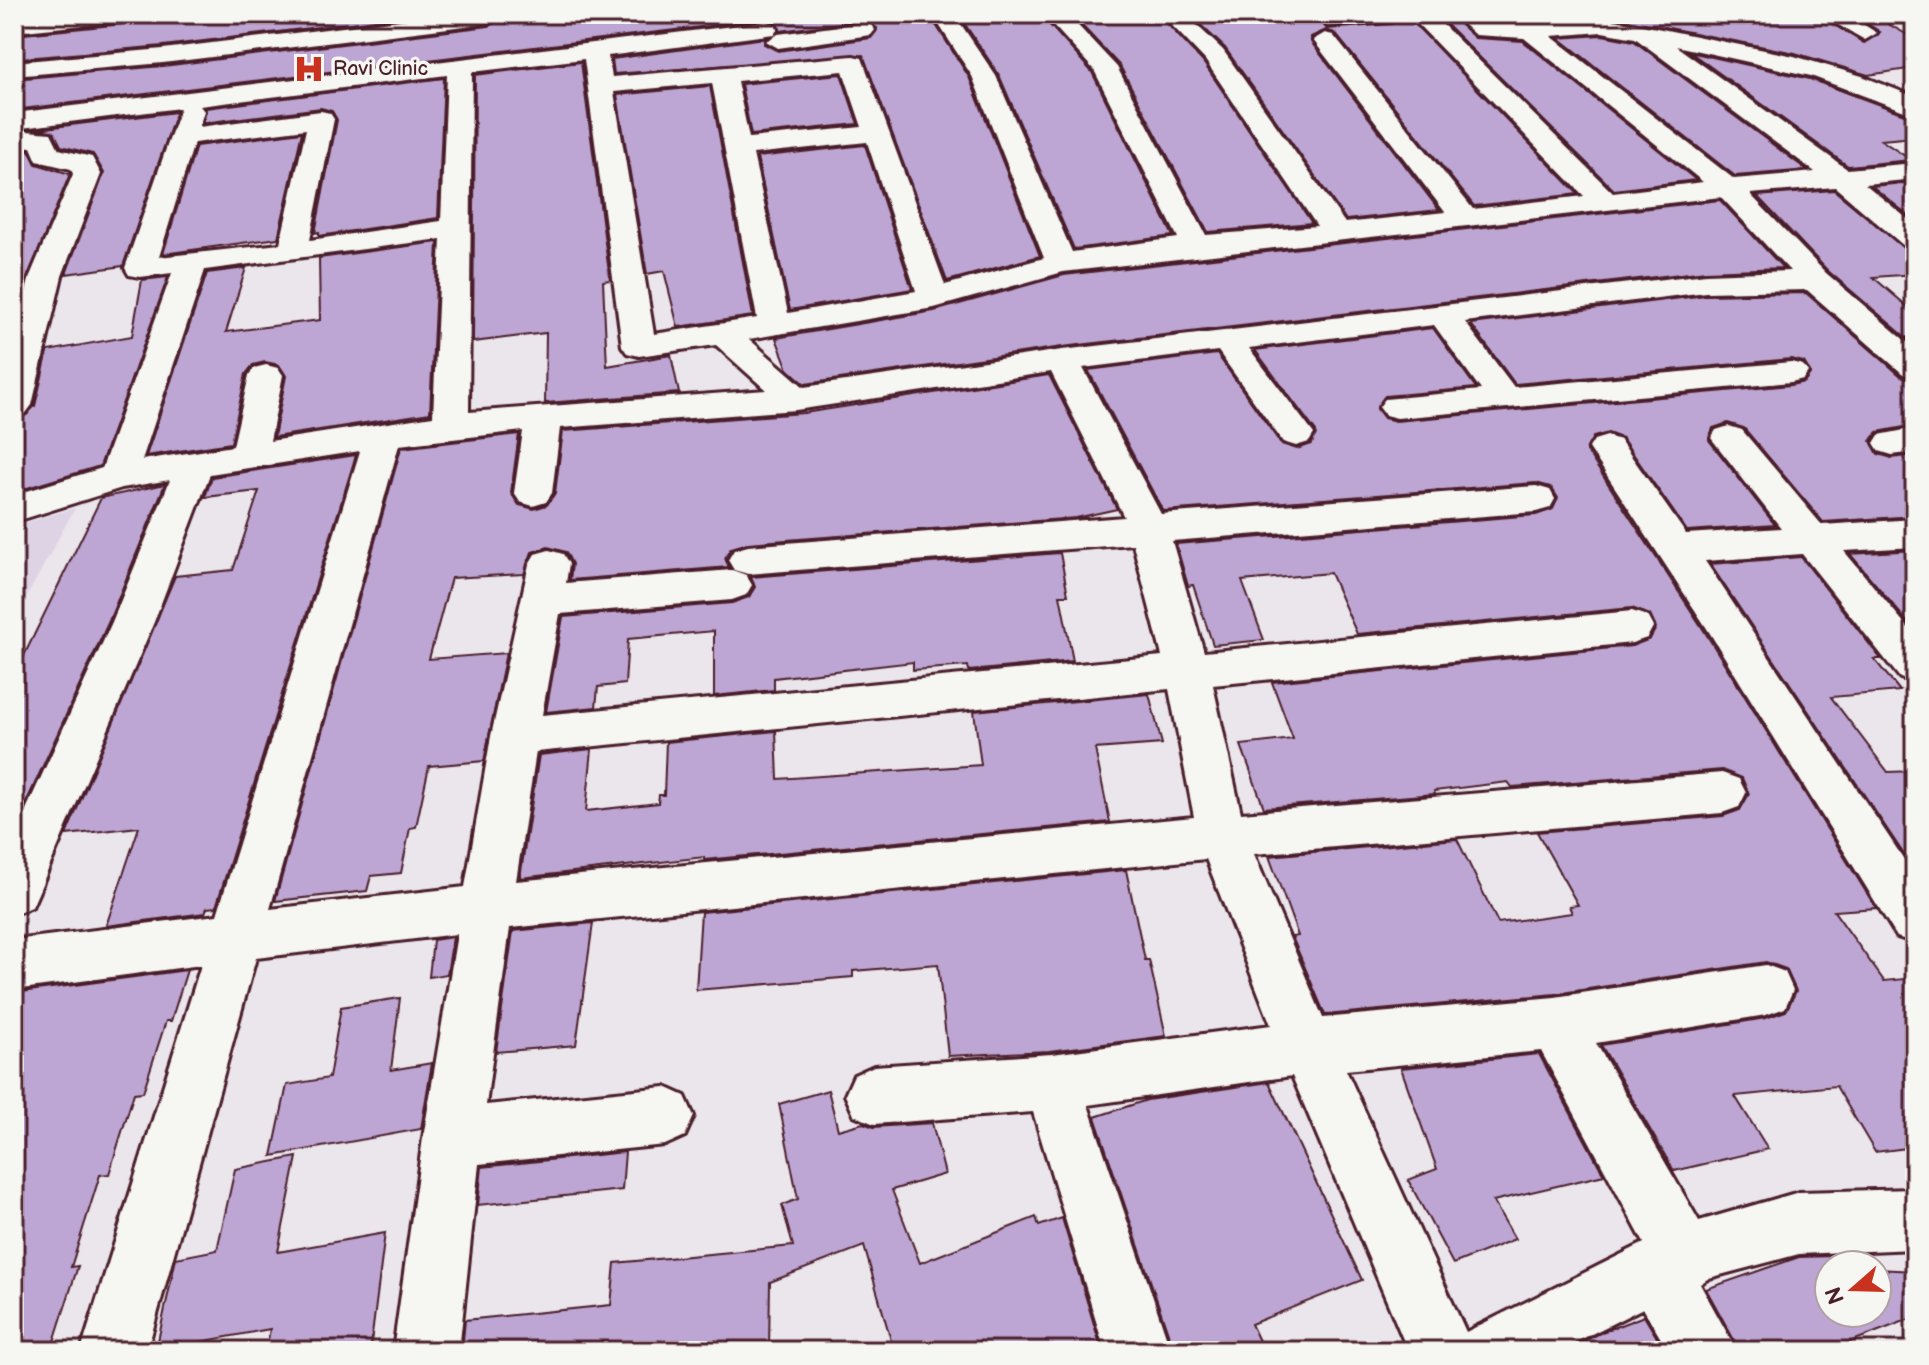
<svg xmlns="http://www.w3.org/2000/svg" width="1929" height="1365" viewBox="0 0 1929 1365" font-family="'Balsamiq Sans',sans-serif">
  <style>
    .built { fill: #ded3e5 }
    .building { fill: #bea6d4; stroke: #4a1f2b; stroke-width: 2 }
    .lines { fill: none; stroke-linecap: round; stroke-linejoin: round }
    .minor-casing { stroke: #4a1f2b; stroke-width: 6 }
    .minor { fill: #f6f6f2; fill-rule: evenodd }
    .labels { text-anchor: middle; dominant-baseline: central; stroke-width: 7; stroke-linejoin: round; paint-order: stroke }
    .far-poi-label { font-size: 20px; fill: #4a1f2b; stroke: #f6f6f2; text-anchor: start }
  </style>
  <rect width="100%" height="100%" fill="#ebe6ec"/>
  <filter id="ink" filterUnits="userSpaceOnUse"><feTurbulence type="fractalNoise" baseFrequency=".0125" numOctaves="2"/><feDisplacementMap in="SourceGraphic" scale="16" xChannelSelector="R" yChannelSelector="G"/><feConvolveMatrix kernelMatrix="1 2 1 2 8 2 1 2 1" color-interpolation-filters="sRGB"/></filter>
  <g filter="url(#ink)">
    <!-- built -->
    <polygon class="built" points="75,508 14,620 14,526"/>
    <!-- building -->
    <g class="building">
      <polygon points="174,14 424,14 163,46 14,59 14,35 123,24 132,19"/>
      <polygon points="502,14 929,14 969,77 1040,256 947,281 863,55 614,74 612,59 765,38 764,44 778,51 871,38 877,28 864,20 780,31 776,22 766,19 14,110 14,79 163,66 489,26 502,19"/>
      <polygon points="958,14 1040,14 1092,72 1173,236 1074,249 999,75"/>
      <polygon points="1071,14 1158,14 1203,62 1312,223 1208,232 1120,66"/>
      <polygon points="1189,14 1325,14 1320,21 1327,29 1391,24 1405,14 1578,194 1474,206 1335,33 1326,30 1311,37 1311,42 1439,210 1346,220 1225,48"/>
      <polygon points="1436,14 1449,14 1475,38 1523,41 1696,180 1614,190"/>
      <polygon points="1482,14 1816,14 1864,43 1880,32 1853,14 1870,14 1915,39 1915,68 1868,75 1795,53 1603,15 1490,20"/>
      <polygon points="1602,35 1634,41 1807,170 1735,176 1559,38"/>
      <polygon points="1690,52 1810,79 1915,118 1915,137 1881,140 1911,160 1848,166"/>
      <polygon points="581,62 610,280 603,281 607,366 671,355 679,393 545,403 546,333 473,342 475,75"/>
      <polygon points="841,74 858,124 751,135 741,84"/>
      <polygon points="444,78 438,218 319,236 319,232 315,233 337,120 332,111 321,108 203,123 206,108"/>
      <polygon points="710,86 753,316 678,327 664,271 647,274 617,95"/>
      <polygon points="176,112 123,266 66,274 104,173 93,154 61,146 54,132 38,129"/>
      <polygon points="302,132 278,238 163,254 196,146"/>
      <polygon points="865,145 912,289 790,310 757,157"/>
      <polygon points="14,149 29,150 36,164 70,174 26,281 14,283"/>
      <polygon points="1915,182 1915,215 1909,216 1872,186"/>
      <polygon points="1834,190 1915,257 1915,274 1873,277 1915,313 1915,345 1828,271 1757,196"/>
      <polygon points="1720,200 1783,268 1706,271 1062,347 805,384 788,369 776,338 934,311 1064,275"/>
      <polygon points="438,242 430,413 274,437 286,376 279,365 265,362 253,365 246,374 231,443 146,456 207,273 246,268 226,332 320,320 319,258"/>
      <polygon points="168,277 100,466 14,492 14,454 23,417 35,406 48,351 132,336 142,280"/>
      <polygon points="1806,293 1901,376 1915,380 1915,425 1878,432 1871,441 1878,454 1892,458 1915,455 1915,516 1823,522 1744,428 1728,423 1713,428 1709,440 1775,525 1687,531 1622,438 1608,433 1593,437 1586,450 1703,629 1876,908 1834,911 1884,981 1915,978 1915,1147 1875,1152 1836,1086 1735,1096 1768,1149 1674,1171 1601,1045 1766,1018 1786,1011 1796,991 1786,969 1766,962 1555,994 1325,1015 1292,937 1298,936 1269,856 1457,839 1498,923 1572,913 1569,906 1578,905 1537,832 1723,816 1740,810 1749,794 1742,778 1722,770 1512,787 1508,782 1434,791 1435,794 1264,808 1241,745 1293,739 1272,682 1632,646 1650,639 1656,628 1650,615 1632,608 1357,634 1330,573 1242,581 1264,640 1213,645 1193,585 1188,586 1176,544 1536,515 1553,509 1558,498 1551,487 1536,483 1163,511 1088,370 1217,354 1281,444 1297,449 1312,444 1316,432 1255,350 1433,328 1476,388 1385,396 1377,409 1384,418 1396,421 1791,385 1804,382 1810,374 1804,362 1791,359 1515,384 1471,324 1706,295"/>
      <polygon points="1049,375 1117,509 1076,518 748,543 731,548 725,558 729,567 570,580 572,564 566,552 548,547 532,552 524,574 451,578 429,659 506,653 484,761 429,766 416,827 410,828 401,873 371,876 367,891 275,901 401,448 519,434 511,493 519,505 534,509 547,505 555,493 563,431 804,413"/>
      <polygon points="356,455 216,907 207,908 205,913 106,926 139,827 66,835 175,576 233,570 259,491 205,497 212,477"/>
      <polygon points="165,484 109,621 26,803 14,805 14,676 101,498"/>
      <polygon points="1915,550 1915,631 1850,554"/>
      <polygon points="1060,553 1068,595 1060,595 1073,661 969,671 968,666 913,670 913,662 774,678 774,690 714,696 714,631 628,639 625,684 598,687 596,707 546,712 563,617 732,603 749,597 755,587 751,577"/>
      <polygon points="1801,557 1881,659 1874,659 1900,691 1831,697 1888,772 1915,771 1915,871 1710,564"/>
      <polygon points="1149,694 1162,744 1095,749 1110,822 704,860 704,857 520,878 539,755 592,749 586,811 658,803 659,795 664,795 666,742 776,731 778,779 981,765 974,711"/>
      <polygon points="1126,870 1145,960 1149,960 1166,1036 1049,1051 948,1056 938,964 853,971 853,977 696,990 701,912"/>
      <polygon points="593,923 576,1045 496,1052 513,931"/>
      <polygon points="453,937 447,974 429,977 433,940"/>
      <polygon points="187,970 171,1021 166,1021 143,1092 134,1093 109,1174 100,1175 71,1267 78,1266 51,1351 14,1351 14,993"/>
      <polygon points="400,998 391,1070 432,1063 421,1129 272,1156 287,1085 329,1078 341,1007"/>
      <polygon points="1539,1054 1604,1175 1493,1201 1515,1239 1453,1264 1408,1180 1437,1169 1401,1068"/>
      <polygon points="1269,1082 1362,1280 1251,1324 1260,1343 1239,1351 1174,1351 1095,1117 1147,1100"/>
      <polygon points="828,1090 838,1130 863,1123 874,1127 932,1123 945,1174 892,1190 920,1263 1036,1217 1039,1226 1062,1218 1102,1351 894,1351 864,1246 770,1282 769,1351 462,1351 465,1320 611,1305 615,1263 793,1246 782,1205 798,1199 779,1104"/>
      <polygon points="625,1152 622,1190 478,1205 482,1167"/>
      <polygon points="297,1157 278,1252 385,1233 370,1351 266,1351 270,1329 156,1350 176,1258 217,1250 235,1169"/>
      <polygon points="1833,1256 1839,1265 1829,1265 1829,1313 1877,1313 1877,1269 1915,1271 1915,1317 1827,1351 1740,1351 1706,1289 1799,1257"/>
      <polygon points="1644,1316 1665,1351 1565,1351 1602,1332"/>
    </g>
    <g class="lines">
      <!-- minor casing -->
      <g class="minor-casing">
        <g id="minor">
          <polygon points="54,14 134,14 123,21 14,32 14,18"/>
          <polygon points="449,14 500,16 489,23 163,63 14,76 14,62 163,49"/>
          <path d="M 932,14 L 954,14 L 996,76 L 1072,252 L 1178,238 L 1094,70 L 1043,14 L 1067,14 L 1117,67 L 1206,235 L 1317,226 L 1205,60 L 1161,14 L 1185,14 L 1223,50 L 1345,223 L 1445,212 L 1313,40 L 1325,33 L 1333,35 L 1473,209 L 1584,196 L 1408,14 L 1432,14 L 1613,193 L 1703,182 L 1524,38 L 1475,35 L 1452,14 L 1477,14 L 1489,23 L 1602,18 L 1642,25 L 1794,56 L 1862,76 L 1915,97 L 1915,115 L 1811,76 L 1676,46 L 1847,169 L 1915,163 L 1915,179 L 1865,184 L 1915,225 L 1915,249 L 1904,246 L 1835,187 L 1750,194 L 1826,273 L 1915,349 L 1915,377 L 1903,374 L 1807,290 L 1706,292 L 1465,322 L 1514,387 L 1791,362 L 1803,365 L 1808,372 L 1803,379 L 1791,382 L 1397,418 L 1385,415 L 1379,407 L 1385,399 L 1481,390 L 1434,325 L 1249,348 L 1314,434 L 1309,442 L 1296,446 L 1283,442 L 1218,351 L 1083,368 L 1161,514 L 1536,486 L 1550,490 L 1555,499 L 1550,508 L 1536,512 L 1172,541 L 1204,652 L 1632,611 L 1647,616 L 1653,627 L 1647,638 L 1632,643 L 1213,685 L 1241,813 L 1722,773 L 1739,779 L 1746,793 L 1739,807 L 1722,813 L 1254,854 L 1323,1018 L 1555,997 L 1766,965 L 1785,972 L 1793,990 L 1785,1008 L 1766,1015 L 1596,1043 L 1699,1221 L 1799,1192 L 1915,1189 L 1915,1249 L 1799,1254 L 1709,1278 L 1700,1284 L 1737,1351 L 1668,1351 L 1643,1308 L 1558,1351 L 1408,1351 L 1292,1076 L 1088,1105 L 1171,1351 L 1105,1351 L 1033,1112 L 874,1124 L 854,1115 L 845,1095 L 854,1075 L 874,1066 L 1052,1054 L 1271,1025 L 1206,859 L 510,928 L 486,1105 L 665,1087 L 685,1096 L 694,1116 L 685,1136 L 665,1145 L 479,1164 L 459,1351 L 393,1351 L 423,1138 L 457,934 L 256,958 L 147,1351 L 81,1351 L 201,965 L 14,990 L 14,940 L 217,915 L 360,451 L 210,474 L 154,622 L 39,891 L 32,907 L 14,914 L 14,836 L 112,622 L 170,480 L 122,488 L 14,522 L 14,495 L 102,468 L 172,273 L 140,277 L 129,275 L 125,268 L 180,108 L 14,129 L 14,113 L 766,22 L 774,24 L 778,29 L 774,34 L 608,56 L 612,77 L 853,56 L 862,58 L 945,285 L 1044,258 L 972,76 ZM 1602,32 L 1635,38 L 1815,172 L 1734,179 L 1551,36 ZM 584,59 L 622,346 L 627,353 L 639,356 L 716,345 L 766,390 L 469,412 L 472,72 ZM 843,71 L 862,127 L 749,138 L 737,81 ZM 447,75 L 441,221 L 310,240 L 334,119 L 330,113 L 321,111 L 199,127 L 204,111 L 200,106 ZM 712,83 L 757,318 L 654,334 L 614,92 ZM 306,129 L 280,244 L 159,257 L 194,143 ZM 867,142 L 916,291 L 788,313 L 753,154 ZM 1721,197 L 1790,271 L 1706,274 L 1062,350 L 804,387 L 749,339 L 934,308 L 1063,272 ZM 441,239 L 433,416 L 270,441 L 283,375 L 278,368 L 266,365 L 254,368 L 249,375 L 233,446 L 142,460 L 205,270 ZM 1051,372 L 1124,517 L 748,546 L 734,550 L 728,560 L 734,570 L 748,574 L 1133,544 L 1162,656 L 542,715 L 560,614 L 732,600 L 746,595 L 752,585 L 746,575 L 732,570 L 566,583 L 569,564 L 563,554 L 549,550 L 535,554 L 529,564 L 491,736 L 465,887 L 270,909 L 399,445 L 523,431 L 514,493 L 520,502 L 533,506 L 546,502 L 552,493 L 560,428 L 796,410 ZM 1169,689 L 1194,817 L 516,881 L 536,752 ZM 1541,1051 L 1644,1243 L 1466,1332 L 1346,1070 Z"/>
          <polygon points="1335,14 1402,14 1391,21 1327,26 1323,21 1327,16"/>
          <polygon points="1819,14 1847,14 1877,33 1865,40"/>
          <polygon points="863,23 871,25 875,30 871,35 778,48 766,41 778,34"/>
          <polygon points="14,130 51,133 59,149 92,157 101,174 62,276 32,405 26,413 14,416 14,338 30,276 73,174 71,169 37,161 31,147 14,146"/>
          <polygon points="1729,426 1742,430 1822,525 1915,519 1915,547 1844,551 1915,636 1915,683 1900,678 1802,554 1705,561 1915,876 1915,943 1897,937 1706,627 1589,448 1594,440 1607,436 1620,440 1686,534 1781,528 1711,438 1716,430"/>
          <polygon points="1915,428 1915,452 1892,455 1879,451 1874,443 1879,435"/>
        </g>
      </g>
      <!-- minor -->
      <use href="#minor" class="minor"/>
    </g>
  </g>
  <!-- icons -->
  <defs>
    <g id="hospital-bare" transform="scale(2.4)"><path d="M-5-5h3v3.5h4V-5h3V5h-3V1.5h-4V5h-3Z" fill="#c8321e" stroke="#f6f6f2" stroke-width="2.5" paint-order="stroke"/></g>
  </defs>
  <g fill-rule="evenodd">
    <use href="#hospital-bare" x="309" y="69"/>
  </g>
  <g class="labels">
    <!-- far-poi labels -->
    <g class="far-poi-label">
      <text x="333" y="69">Ravi Clinic</text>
    </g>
  </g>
  <!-- margin -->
  <rect width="1929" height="1365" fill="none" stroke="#f6f6f2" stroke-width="48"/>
  <rect x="24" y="24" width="1881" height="1317" fill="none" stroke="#4a1f2b" stroke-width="3" filter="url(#ink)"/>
  <!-- north arrow -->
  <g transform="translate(1853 1289) rotate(250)"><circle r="38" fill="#f6f6f2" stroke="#b1a0a2" stroke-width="2"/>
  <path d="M0-6L14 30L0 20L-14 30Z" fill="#c8321e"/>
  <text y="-12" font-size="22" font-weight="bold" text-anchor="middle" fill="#4a1f2b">N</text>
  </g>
</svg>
